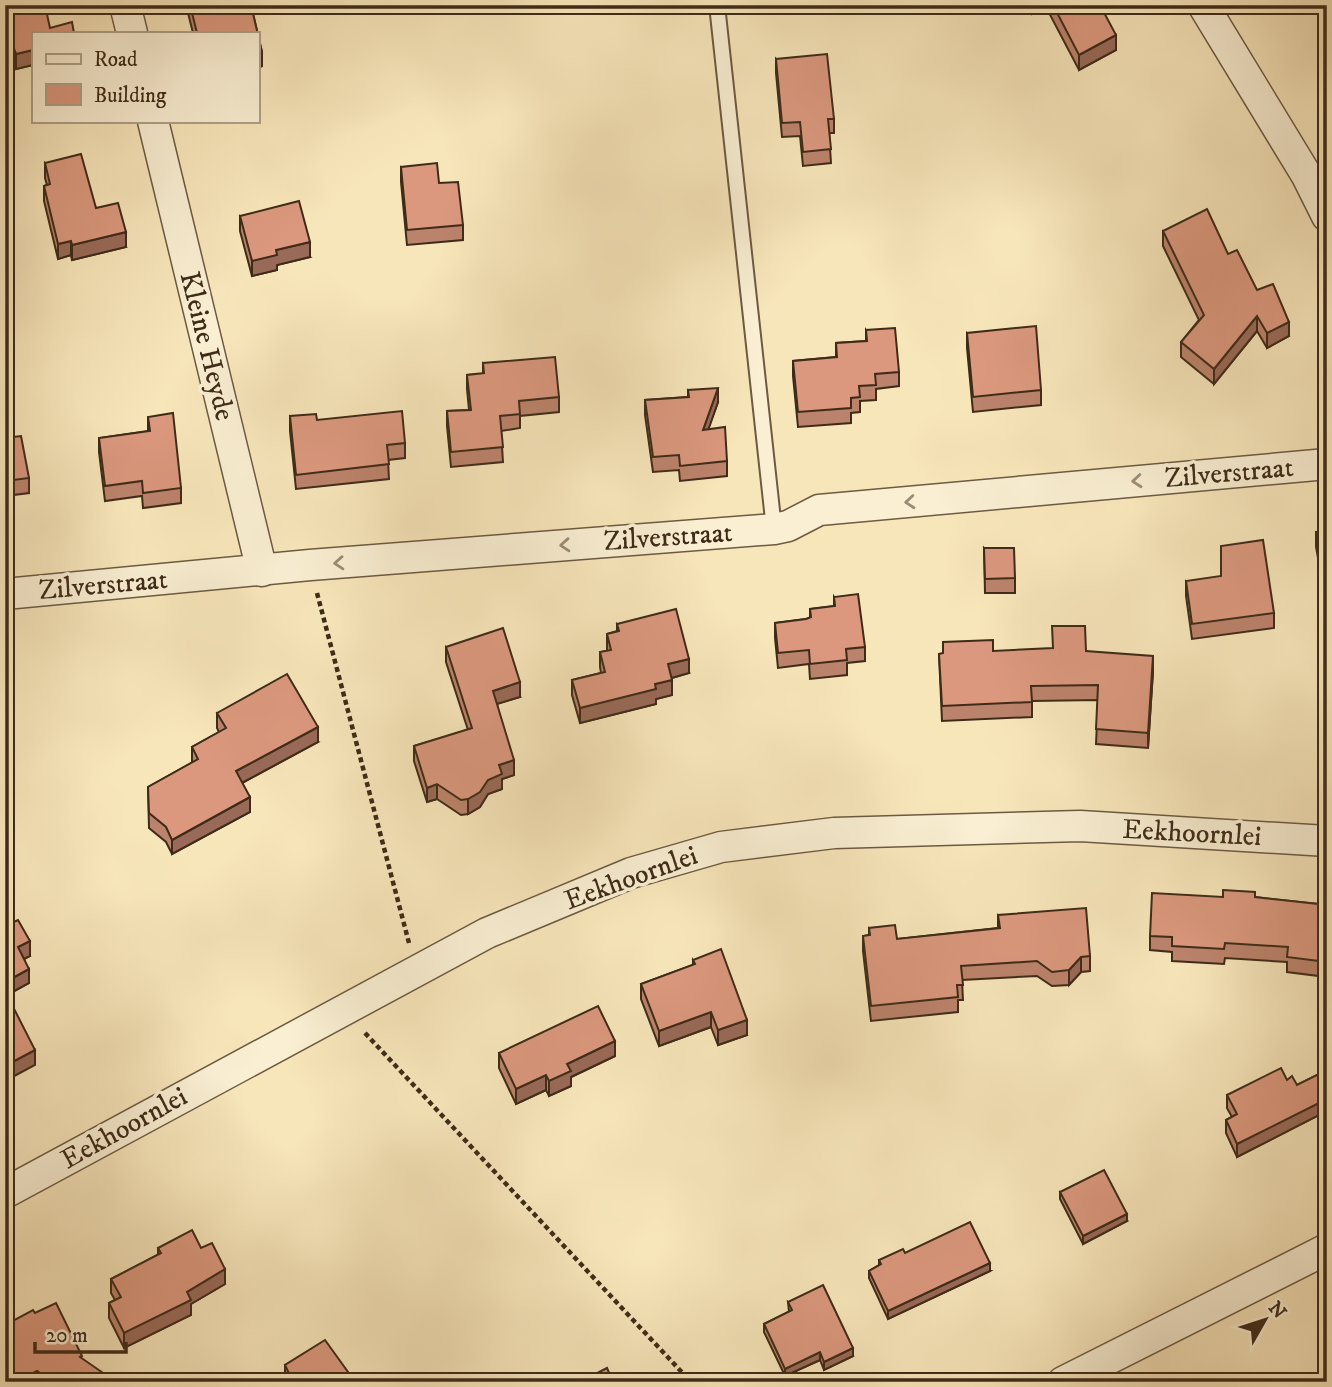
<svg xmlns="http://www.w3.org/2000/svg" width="1332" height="1387" viewBox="0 0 1332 1387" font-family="'IM FELL DW Pica',serif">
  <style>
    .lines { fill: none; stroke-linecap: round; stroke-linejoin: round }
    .service-casing { stroke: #6c5a41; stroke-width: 18 }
    .minor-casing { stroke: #6c5a41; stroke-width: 33 }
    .path { stroke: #3e2b18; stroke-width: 4.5; stroke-dasharray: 5 3.5; stroke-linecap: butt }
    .service { stroke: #faefd3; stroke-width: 14 }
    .minor { stroke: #faefd3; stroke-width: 30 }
    .wall { fill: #bc836c; stroke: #3e2b18; stroke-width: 2 }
    .shaded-wall { fill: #996a58; stroke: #3e2b18; stroke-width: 2 }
    .building { fill: #db987e; stroke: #3e2b18; stroke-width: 2 }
    .oneway { stroke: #9c8d76 }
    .labels { text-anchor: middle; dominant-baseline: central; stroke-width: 7; stroke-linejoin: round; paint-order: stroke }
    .street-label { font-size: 28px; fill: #3e2b18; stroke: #faefd3 }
  </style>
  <rect width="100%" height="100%" fill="#f8e6bb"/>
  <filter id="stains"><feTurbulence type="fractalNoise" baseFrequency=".00286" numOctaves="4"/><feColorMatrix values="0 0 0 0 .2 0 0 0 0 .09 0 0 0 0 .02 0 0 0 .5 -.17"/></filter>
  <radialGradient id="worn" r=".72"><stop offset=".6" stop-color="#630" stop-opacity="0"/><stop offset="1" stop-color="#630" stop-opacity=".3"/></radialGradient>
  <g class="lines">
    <!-- service casing -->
    <g class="service-casing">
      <polyline id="service" points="717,5 774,529"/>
    </g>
    <!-- minor casing -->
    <g class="minor-casing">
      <g id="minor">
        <polyline points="125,5 132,33"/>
        <polyline points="1203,5 1307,176 1327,216"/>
        <polyline points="153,121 262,571"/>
        <polyline points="5,594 310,565 774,529 788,526 819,510 1327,464"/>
        <polyline points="5,1193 487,933 631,873 721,847 834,833 1080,826 1327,841"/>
        <polyline points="1063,1382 1327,1249"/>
      </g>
    </g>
    <!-- path -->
    <g class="path">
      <polyline points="317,593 409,943"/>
      <polyline points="365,1033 691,1382"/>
    </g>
    <!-- service -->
    <use href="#service" class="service"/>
    <!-- minor -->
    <use href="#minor" class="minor"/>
  </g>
  <!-- wall -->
  <g class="wall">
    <polygon points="5,5 50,28 33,33 33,65 16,69 5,38"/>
    <polygon points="186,5 251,5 262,52 262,66 257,68 257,33 193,33"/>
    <polygon points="1027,5 1100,5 1116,50 1079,70 1046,7 1032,14"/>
    <polygon points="776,59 834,119 834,133 829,133 831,163 803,166 800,136 782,137 776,73"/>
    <polygon points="45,163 96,208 126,247 72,260 71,255 58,259 44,201 44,186 47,185 45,178"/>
    <polygon points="401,167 439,183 463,225 463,240 407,245 401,182"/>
    <polygon points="240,216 310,257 277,265 277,270 252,276 240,231"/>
    <polygon points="1163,231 1228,254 1257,290 1289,336 1267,348 1257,331 1214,384 1181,357 1181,342 1199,320 1163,246"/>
    <polygon points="866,330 899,372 899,386 876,389 876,400 860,401 860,412 851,413 851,423 798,427 793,376 793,361 836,357 836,343 866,341"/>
    <polygon points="967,333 1041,390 1041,405 973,412 967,348"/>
    <polygon points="483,363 559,397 559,412 520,416 520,428 501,431 503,462 451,467 447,426 447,411 469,410 467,389 467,375 483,374"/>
    <polygon points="688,390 718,402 708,429 727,461 727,476 680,481 679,470 653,472 645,415 645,400 688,397"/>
    <polygon points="290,416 317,420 405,443 405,458 388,460 389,479 296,489 290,431"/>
    <polygon points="148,417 181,488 181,503 143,508 142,496 105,501 99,452 99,438 148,431"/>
    <polygon points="5,438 29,478 29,493 5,496"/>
    <polygon points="1327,530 1327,602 1326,602 1316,547 1316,532"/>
    <polygon points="984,548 1015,578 1015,593 985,593"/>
    <polygon points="1186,581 1274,613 1274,628 1192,639 1186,596"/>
    <polygon points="834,597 865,647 865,661 847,663 847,675 810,679 809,664 778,668 775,638 775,623 806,619 810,618 810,609 834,606"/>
    <polygon points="617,624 689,673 672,678 672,695 656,699 656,704 580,723 572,695 572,680 601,673 600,667 600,652 607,651 607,634 617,631"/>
    <polygon points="446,647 520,697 497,704 514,775 502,779 502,789 488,794 480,807 468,814 461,815 437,799 427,802 414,761 414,746 468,730 446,662"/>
    <polygon points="993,651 1086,651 1153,671 1148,748 1096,744 1098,700 1032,701 1032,717 942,721 939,654"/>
    <polygon points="217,713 318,742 242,783 250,812 172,854 166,842 149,828 148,787 192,763 192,747 219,732 217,728"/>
    <polygon points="1223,897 1255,897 1327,905 1327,977 1287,972 1287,962 1225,958 1224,964 1172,961 1172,952 1150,950 1150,936"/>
    <polygon points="998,915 1090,956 1090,971 1081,972 1069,985 1052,986 1037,976 962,980 963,1000 958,1000 958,1012 871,1021 863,951 863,936 869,935 869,928 897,939 998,928"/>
    <polygon points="5,926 30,956 24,959 29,983 9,994 5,987"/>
    <polygon points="693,960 747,1035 718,1045 711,1027 659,1046 641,999 641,984 693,965"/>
    <polygon points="499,1053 615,1056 571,1077 571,1086 549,1096 546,1090 516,1104 499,1068"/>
    <polygon points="1327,1070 1327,1111 1237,1157 1226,1133 1226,1120 1232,1117 1227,1108 1227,1095 1287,1080 1297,1085"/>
    <polygon points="1060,1192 1127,1221 1083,1244 1060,1199"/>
    <polygon points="158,1248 201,1248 225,1284 191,1304 191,1315 124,1348 109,1318 109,1303 115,1300 111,1293 111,1279 158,1255"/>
    <polygon points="879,1260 990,1271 888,1319 869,1278 869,1271 879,1265"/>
    <polygon points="788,1302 853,1356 824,1370 820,1360 785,1376 764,1332 764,1324 789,1312"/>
    <polygon points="35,1313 82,1359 106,1382 5,1382 5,1325"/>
    <polygon points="285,1365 352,1382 287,1382 285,1377"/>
  </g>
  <!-- shaded-wall -->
  <g class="shaded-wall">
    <polygon points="1032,5 1046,5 1046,7 1032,14"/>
    <polygon points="1116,35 1116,50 1079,70 1079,55"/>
    <polygon points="33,50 33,65 16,69 16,54"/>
    <polygon points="262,52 262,66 257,68 257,53"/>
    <polygon points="126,232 126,247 72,260 72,245"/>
    <polygon points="71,241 71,255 58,259 58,244"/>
    <polygon points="310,242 310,257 277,265 277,270 252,276 252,261 276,250"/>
    <polygon points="1257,316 1257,331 1214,384 1214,369"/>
    <polygon points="1289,322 1289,336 1267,348 1267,333"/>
    <polygon points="718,388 718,402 703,445 703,430"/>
    <polygon points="1153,656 1153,671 1148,748 1148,733"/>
    <polygon points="689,659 689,673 668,679 668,664"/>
    <polygon points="672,680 672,695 656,699 656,704 580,723 580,708 655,684"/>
    <polygon points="520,682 520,697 493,705 493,691"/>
    <polygon points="318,727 318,742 236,786 236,771"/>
    <polygon points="514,760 514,775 502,779 502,789 488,794 480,807 468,814 468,799 499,765"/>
    <polygon points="437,784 437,799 427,802 427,788"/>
    <polygon points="250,797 250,812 172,854 172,840"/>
    <polygon points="30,941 30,956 18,962 18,947"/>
    <polygon points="1081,957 1081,972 1069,985 1069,970"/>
    <polygon points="29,969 29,983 9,994 9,980"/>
    <polygon points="711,1012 711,1027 659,1046 659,1031"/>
    <polygon points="747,1020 747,1035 718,1045 718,1030"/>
    <polygon points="615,1041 615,1056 571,1077 571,1086 549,1096 549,1081 567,1064"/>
    <polygon points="35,1050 35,1065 5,1081 5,1066"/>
    <polygon points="546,1075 546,1090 516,1104 516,1089"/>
    <polygon points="1327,1099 1327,1111 1237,1157 1237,1144"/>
    <polygon points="1127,1214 1127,1221 1083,1244 1083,1236"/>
    <polygon points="990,1263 990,1271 888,1319 888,1311"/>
    <polygon points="225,1269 225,1284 191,1304 191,1315 124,1348 124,1333 187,1292"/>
    <polygon points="853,1348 853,1356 824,1370 824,1362"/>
    <polygon points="820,1352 820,1360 785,1376 785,1369"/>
    <polygon points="37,1371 37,1382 16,1382"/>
  </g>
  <!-- building -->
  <g class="building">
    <polygon points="5,5 45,5 50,28 72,22 74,33 33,33 33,50 16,54 5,23"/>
    <polygon points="190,5 251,5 262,52 257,53 257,33 197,33"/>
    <polygon points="1053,5 1100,5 1116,35 1079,55"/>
    <polygon points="827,54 834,119 828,119 831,149 803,152 800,122 782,123 776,59"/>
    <polygon points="81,154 96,208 118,203 126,232 72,245 71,241 58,244 44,186 50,184 45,163"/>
    <polygon points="437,163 439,183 458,182 463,225 407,230 401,167"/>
    <polygon points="299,201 310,242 276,250 277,255 252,261 240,216"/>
    <polygon points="1207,209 1228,254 1237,250 1257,290 1273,284 1289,322 1267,333 1257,316 1214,369 1181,342 1204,315 1163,231"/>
    <polygon points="1036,326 1041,390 973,397 967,333"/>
    <polygon points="895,328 899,372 875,374 876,385 859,386 860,397 851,398 851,408 798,412 793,361 837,357 836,343 867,341 866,330"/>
    <polygon points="555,357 559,397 519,401 520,414 500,416 503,447 451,452 447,411 471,410 467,375 484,373 483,363"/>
    <polygon points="718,388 703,430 725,427 727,461 680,466 679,455 653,457 645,400 689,397 688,390"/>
    <polygon points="402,411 405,443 387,445 389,464 296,475 290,416 316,414 317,420"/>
    <polygon points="173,413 181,488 143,493 142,481 105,486 99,438 150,431 148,417"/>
    <polygon points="21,436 29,478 5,481 5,438"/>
    <polygon points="1327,530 1327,587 1326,587 1316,532"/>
    <polygon points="1263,540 1274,613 1192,624 1186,581 1221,576 1221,546"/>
    <polygon points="984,548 1014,548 1015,578 985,579"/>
    <polygon points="858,594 865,647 846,649 847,660 810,664 809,650 778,653 775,623 806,619 811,617 810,609 835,606 834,597"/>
    <polygon points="676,609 689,659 668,664 672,680 655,684 656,689 580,708 572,680 605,672 600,652 611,650 607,634 619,631 617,624"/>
    <polygon points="1052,626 1085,626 1086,651 1153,656 1148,733 1096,729 1098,685 1031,686 1032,702 942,706 939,654 943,653 943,642 993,640 993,651 1053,648"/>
    <polygon points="503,628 520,682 493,691 514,760 499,765 502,774 488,780 480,792 468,799 461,800 437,784 427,788 414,746 472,728 446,647"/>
    <polygon points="287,674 318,727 236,771 250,797 172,840 166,827 149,813 148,787 198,759 192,747 226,728 217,713"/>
    <polygon points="1223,890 1255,892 1255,897 1327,905 1327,962 1287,957 1288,947 1225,943 1224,949 1172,946 1172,937 1150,936 1152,893 1223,897"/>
    <polygon points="1086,908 1090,956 1081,957 1069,970 1052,972 1037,961 961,966 963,985 957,985 958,997 871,1006 863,936 870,935 869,928 895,925 897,939 1000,928 998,915"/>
    <polygon points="18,920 30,941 18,947 29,969 9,980 5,972 5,926"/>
    <polygon points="721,949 747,1020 718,1030 711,1012 659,1031 641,984 695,964 693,960"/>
    <polygon points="5,991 35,1050 5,1066"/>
    <polygon points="598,1006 615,1041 567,1064 571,1071 549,1081 546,1075 516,1089 499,1053"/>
    <polygon points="1281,1068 1287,1080 1292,1076 1297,1085 1327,1070 1327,1099 1237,1144 1226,1120 1237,1114 1227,1095"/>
    <polygon points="1104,1170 1127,1214 1083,1236 1060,1192"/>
    <polygon points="970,1222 990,1263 888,1311 869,1271 881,1264 879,1260 903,1249 905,1253"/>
    <polygon points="192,1230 201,1248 212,1243 225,1269 187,1292 191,1300 124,1333 109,1303 121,1297 111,1279 161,1253 158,1248"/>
    <polygon points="823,1285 853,1348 824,1362 820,1352 785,1369 764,1324 792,1310 788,1302"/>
    <polygon points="56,1303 82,1356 80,1357 106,1375 102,1382 53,1382 37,1371 16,1382 10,1382 5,1372 5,1325 33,1310 35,1313"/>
    <polygon points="325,1340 348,1372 352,1382 293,1382 285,1365"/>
    <polygon points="607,1368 613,1382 580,1382"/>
  </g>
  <!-- one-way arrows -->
  <defs><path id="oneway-chevron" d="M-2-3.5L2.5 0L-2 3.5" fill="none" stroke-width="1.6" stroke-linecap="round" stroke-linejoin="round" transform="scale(1.75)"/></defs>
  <g class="oneway">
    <use href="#oneway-chevron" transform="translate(1137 481) rotate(175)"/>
    <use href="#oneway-chevron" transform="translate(910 502) rotate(175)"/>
    <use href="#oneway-chevron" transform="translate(565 545) rotate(176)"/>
    <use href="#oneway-chevron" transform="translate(339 563) rotate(176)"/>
  </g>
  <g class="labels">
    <!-- street labels -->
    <g class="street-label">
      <text transform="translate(207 346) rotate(76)">Kleine Heyde</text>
      <text transform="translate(1229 473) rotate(-5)">Zilverstraat</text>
      <text transform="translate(668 537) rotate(-4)">Zilverstraat</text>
      <text transform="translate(103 585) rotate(-5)">Zilverstraat</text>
      <text transform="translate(1192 833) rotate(3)">Eekhoornlei</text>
      <text transform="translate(631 878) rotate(-20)">Eekhoornlei</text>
      <text transform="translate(124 1128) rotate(-29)">Eekhoornlei</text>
    </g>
  </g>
  <!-- margin -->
  <rect width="1332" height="1387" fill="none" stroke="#f8e6bb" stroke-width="28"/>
  <rect x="7" y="7" width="1318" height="1373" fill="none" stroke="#3e2b18" stroke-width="3.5"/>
  <rect x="14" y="14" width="1304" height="1359" fill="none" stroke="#3e2b18" stroke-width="2"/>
  <!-- legend -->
  <rect x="32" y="32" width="228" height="91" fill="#faefd3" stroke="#afa188" stroke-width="2"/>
  <rect x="46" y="54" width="35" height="10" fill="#faefd3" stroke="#afa188" stroke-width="2"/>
  <text x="94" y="66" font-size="21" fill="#3e2b18">Road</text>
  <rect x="46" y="84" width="35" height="21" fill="#db987e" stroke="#afa188" stroke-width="2"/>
  <text x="94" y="102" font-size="21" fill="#3e2b18">Building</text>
  <!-- north arrow -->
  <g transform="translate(1265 1320) rotate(51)" stroke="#faefd3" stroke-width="5" paint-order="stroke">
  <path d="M0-5L12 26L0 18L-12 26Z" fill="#3e2b18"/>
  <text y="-10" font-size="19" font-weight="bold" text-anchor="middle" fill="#3e2b18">N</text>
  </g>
  <!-- scale -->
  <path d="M35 1342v10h91v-10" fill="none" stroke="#3e2b18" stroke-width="3.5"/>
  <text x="46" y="1342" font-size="21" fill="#3e2b18" stroke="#faefd3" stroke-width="5" paint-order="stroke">20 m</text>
  <rect width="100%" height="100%" filter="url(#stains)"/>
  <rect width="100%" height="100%" fill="url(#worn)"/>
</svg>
